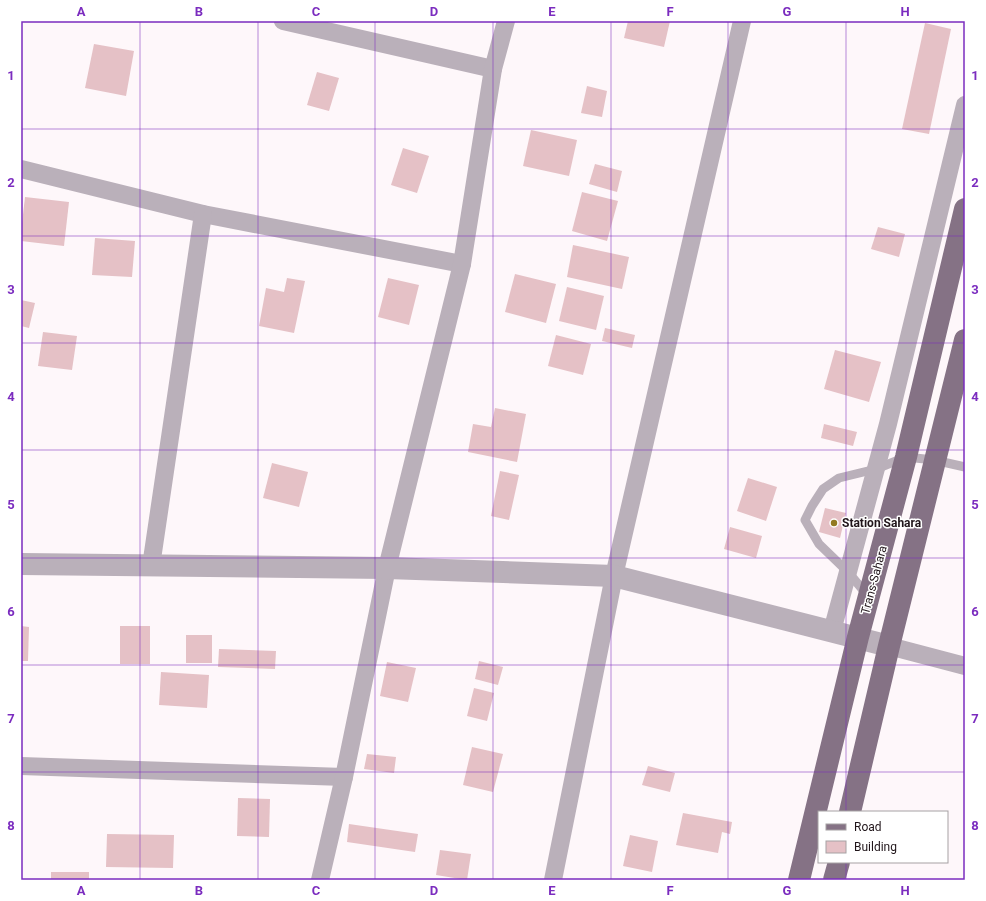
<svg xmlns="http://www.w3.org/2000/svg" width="986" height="901" viewBox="0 0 986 901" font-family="Roboto,sans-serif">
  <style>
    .building { fill: #e5c1c6 }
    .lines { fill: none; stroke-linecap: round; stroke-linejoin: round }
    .service { stroke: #bab0ba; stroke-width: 9 }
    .minor { stroke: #bab0ba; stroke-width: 18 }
    .tertiary { stroke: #bab0ba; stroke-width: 22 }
    .primary { stroke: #857285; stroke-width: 22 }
    .grid { fill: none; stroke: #7b2cbf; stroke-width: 1; stroke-opacity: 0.55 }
    .poi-dot { fill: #927a21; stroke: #fff; stroke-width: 1.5 }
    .labels { text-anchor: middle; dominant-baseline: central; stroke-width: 3; stroke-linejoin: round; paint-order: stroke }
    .poi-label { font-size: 12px; font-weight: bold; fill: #20151a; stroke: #fff; text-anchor: start }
    .street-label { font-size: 12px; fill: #20151a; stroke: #fff }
    .neatline { fill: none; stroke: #7b2cbf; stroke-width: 1.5 }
    .grid-label { font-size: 13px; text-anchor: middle; font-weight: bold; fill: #7b2cbf }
  </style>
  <rect width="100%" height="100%" fill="#fef7fa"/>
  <!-- building -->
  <g class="building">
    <polygon points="628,21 670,21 664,47 624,38"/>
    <polygon points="925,23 951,29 929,134 902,129"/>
    <polygon points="94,44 134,51 126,96 85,88"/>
    <polygon points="317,72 339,78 329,111 307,105"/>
    <polygon points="587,86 607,91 602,117 581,113"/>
    <polygon points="531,130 577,140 569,176 523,166"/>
    <polygon points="403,148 429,156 417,193 391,185"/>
    <polygon points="595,164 622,171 617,192 589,184"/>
    <polygon points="582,192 618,201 607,241 572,231"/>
    <polygon points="25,197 69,202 64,246 21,241 21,232"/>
    <polygon points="878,227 905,234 899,257 871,249"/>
    <polygon points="95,238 135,241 132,277 92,275"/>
    <polygon points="573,245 629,257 622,289 567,277"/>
    <polygon points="515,274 556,284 546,323 505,312"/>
    <polygon points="287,278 305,281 294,333 259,326 266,288 284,292"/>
    <polygon points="388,278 419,285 409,325 378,317"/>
    <polygon points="567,287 604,296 596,330 559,321"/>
    <polygon points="21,300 35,303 29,328 21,326"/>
    <polygon points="605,328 635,335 632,348 602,341"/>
    <polygon points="43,332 77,336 72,370 38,366"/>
    <polygon points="556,335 591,344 583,375 548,366"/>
    <polygon points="835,350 881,362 869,402 824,389"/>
    <polygon points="495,408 526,414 517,462 468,452 473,424 491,427"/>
    <polygon points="824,424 857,432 853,446 821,438"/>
    <polygon points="272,463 308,472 299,507 263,498"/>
    <polygon points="500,471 519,475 509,520 491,516"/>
    <polygon points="748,478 777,487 766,521 737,511"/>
    <polygon points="825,508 846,513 840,538 819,532"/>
    <polygon points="730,527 762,536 756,558 724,549"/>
    <polygon points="21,626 29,627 28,661 21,661"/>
    <rect x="120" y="626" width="30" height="38"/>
    <rect x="186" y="635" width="26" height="28"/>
    <polygon points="219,649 276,651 275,669 218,667"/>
    <polygon points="479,661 503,667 498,685 475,679"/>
    <polygon points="387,662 416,668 408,702 380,696"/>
    <polygon points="161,672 209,675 207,708 159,705"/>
    <polygon points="474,688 494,693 487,721 467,716"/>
    <polygon points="472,747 503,754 493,792 463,785"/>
    <polygon points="367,754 396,757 394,773 364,769"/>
    <polygon points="648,766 675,773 670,792 642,785"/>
    <polygon points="238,798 270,799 269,837 237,836"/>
    <polygon points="683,813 732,822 730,834 722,832 718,853 676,845"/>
    <polygon points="349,824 418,834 415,852 347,842"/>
    <polygon points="107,834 174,835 173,868 106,867"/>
    <polygon points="630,835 658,841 652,872 623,866"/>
    <polygon points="440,850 471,854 467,880 436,875"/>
    <rect x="51" y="872" width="38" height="8"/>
  </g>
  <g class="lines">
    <!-- service -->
    <polyline class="service" points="868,596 848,572 819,544 805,520 812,506 823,489 839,478 876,469 906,457 934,460 965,467"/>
    <!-- minor -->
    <g class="minor">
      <polyline points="283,21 493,69"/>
      <polyline points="21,169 203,214 462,264"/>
      <polyline points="151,566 203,214"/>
      <polyline points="832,631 888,424 965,105"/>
      <polyline points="889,646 965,666"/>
      <polyline points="21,766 344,777"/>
      <polyline points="320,880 344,777 387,568 462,264 493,69 506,21"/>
      <polyline points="553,880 614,576 742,21"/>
    </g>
    <!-- tertiary -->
    <polyline class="tertiary" points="21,564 387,568 614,576 889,646"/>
    <!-- primary -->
    <g class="primary">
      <polyline points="850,812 889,646 965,340"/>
      <polyline points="799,880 858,637 906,457 965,209"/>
      <polyline points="834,880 839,862"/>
    </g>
  </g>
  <!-- grid -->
  <path class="grid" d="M 140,21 L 140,880M 258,21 L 258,880M 375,21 L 375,880M 493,21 L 493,880M 611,21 L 611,880M 728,21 L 728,880M 846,21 L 846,812M 21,129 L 965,129M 21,236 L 965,236M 21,343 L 965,343M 21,450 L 965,450M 21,558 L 965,558M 21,665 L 965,665M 21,772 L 965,772M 846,862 L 846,880"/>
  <!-- markers -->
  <circle class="poi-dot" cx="834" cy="523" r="4"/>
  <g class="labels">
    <!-- poi labels -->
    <g class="poi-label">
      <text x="842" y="523">Station Sahara</text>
    </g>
    <!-- street labels -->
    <g class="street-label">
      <text transform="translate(874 580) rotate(-75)">Trans-Sahara</text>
    </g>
  </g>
  <!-- border -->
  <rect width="986" height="901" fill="none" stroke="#ffffff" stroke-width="44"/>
  <!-- legend -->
  <rect x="818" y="811" width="130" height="52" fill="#ffffff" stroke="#a6a1a3"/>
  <rect x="826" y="824" width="20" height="6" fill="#857285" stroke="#a6a1a3"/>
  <text x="854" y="831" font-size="12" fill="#20151a">Road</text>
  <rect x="826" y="841" width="20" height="12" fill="#e5c1c6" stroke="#a6a1a3"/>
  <text x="854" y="851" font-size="12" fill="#20151a">Building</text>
  <rect x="22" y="22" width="942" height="857" class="neatline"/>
  <g class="grid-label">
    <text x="81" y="16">A</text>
    <text x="199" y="16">B</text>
    <text x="316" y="16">C</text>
    <text x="434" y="16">D</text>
    <text x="552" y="16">E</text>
    <text x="670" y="16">F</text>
    <text x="787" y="16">G</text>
    <text x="905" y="16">H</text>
    <text x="11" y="80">1</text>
    <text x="975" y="80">1</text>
    <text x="11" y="187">2</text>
    <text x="975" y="187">2</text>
    <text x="11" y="294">3</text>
    <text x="975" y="294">3</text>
    <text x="11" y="401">4</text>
    <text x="975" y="401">4</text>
    <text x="11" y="509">5</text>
    <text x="975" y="509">5</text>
    <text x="11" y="616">6</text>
    <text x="975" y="616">6</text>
    <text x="11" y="723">7</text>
    <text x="975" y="723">7</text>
    <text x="11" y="830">8</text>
    <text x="975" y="830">8</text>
    <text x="81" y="895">A</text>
    <text x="199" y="895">B</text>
    <text x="316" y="895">C</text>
    <text x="434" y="895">D</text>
    <text x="552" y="895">E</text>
    <text x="670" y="895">F</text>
    <text x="787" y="895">G</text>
    <text x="905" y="895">H</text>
  </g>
</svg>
